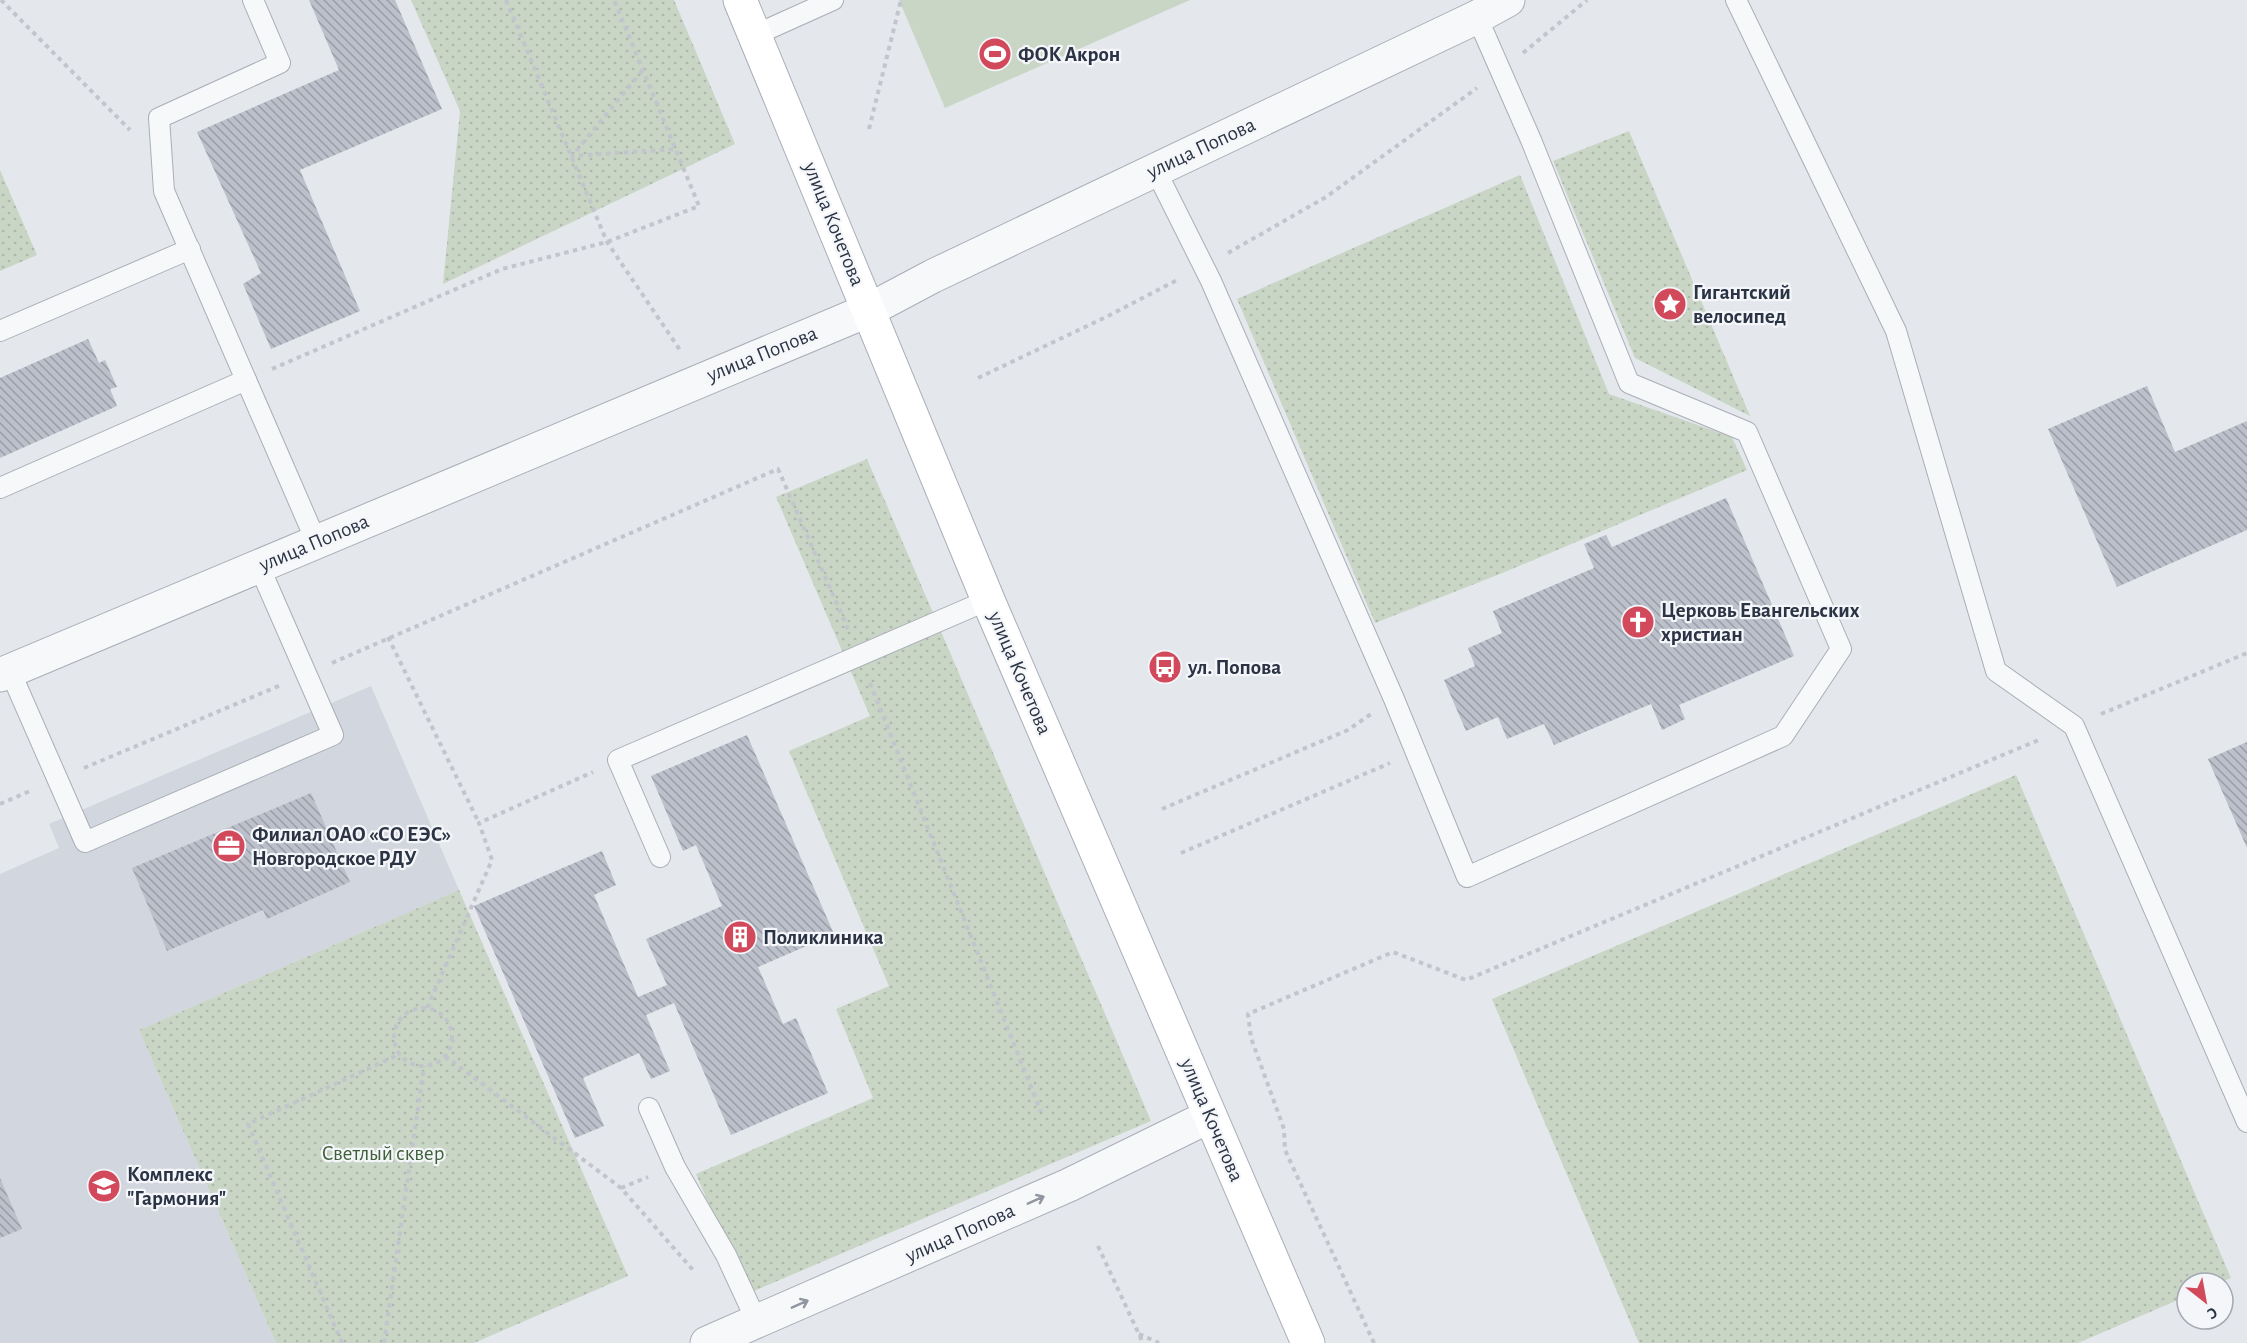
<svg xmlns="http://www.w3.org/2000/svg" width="2247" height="1343" viewBox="0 0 2247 1343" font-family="'Alegreya Sans',sans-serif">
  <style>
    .built { fill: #d2d6de }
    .green { fill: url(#green-dots) }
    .pitch { fill: #c9d6c5 }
    .building { fill: url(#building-back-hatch) }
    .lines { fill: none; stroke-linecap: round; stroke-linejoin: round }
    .service-casing { stroke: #a9aeb7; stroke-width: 22 }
    .minor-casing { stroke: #a9aeb7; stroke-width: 35 }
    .tertiary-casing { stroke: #a9aeb7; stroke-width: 35 }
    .secondary-casing { stroke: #a9aeb7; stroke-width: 35 }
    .path { stroke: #c2c5cb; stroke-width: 4; stroke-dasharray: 4.5 4.5; stroke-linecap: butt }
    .service { stroke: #f7f8fa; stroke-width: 20 }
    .minor { stroke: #f7f8fa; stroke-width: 33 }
    .tertiary { stroke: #f7f8fa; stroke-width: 33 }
    .secondary { stroke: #fff; stroke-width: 33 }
    .oneway { stroke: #9196a0 }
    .labels { text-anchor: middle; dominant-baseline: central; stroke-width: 4.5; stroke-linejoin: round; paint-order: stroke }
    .poi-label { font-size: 21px; font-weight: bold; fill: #2b3445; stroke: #f4f6f9; text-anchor: start }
    .street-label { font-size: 21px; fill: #2b3445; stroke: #f4f6f9 }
    .park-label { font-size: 21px; fill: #3f6138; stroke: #f4f6f9 }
  </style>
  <defs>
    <pattern id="green-dots" width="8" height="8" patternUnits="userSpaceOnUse" patternTransform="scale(1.5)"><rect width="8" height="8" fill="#c9d6c5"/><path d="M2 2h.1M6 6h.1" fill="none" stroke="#adb8ab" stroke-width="1.8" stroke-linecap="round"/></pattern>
    <pattern id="building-back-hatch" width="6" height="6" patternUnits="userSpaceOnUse" patternTransform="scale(1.5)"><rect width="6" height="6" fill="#bbc0ca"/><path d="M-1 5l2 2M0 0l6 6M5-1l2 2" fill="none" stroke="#989da6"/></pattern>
  </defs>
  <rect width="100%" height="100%" fill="#e4e7ec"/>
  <!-- built -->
  <polygon class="built" points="371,686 459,890 139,1030 276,1343 0,1343 0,874 59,848 49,824"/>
  <!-- green -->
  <g class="green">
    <polygon points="411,0 674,0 735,144 443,284 460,111"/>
    <polygon points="1629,131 1750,416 1635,358 1553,161"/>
    <polygon points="0,170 37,255 0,271"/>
    <polygon points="1520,175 1609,394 1732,437 1747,470 1500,574 1375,623 1237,299"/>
    <polygon points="867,459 1151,1121 747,1294 696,1174 873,1098 836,1009 889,986 789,751 870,716 776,497"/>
    <polygon points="2016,775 2231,1278 2218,1283 2187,1283 2187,1296 2078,1343 1639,1343 1492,999"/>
    <polygon points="459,890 628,1276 474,1343 276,1343 139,1030"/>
  </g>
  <!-- pitch -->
  <polygon class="pitch" points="899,0 1190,0 945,108"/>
  <!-- building -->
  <g class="building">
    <polygon points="309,0 395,0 442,109 300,170 360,311 271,349 243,284 261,273 197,132 339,70"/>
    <polygon points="88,339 99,363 105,360 117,387 110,389 117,406 0,458 0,378"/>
    <polygon points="2147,386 2175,452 2247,421 2247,530 2117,587 2048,429"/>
    <polygon points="1726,498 1794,656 1679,705 1685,719 1662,730 1651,704 1554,745 1544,724 1507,739 1498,717 1466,731 1444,680 1475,666 1468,648 1502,633 1493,611 1594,568 1584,544 1606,535 1612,547"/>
    <polygon points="747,735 834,934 758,967 783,1024 796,1018 828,1093 731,1135 674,1003 646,1015 670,1071 651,1079 639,1053 583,1078 604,1126 575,1138 474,906 602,851 616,885 594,895 638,997 667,985 646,939 722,906 696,845 683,851 651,776"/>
    <polygon points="2247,742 2247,848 2208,759"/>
    <polygon points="311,793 350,882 267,919 263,910 167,951 132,868"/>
    <polygon points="0,1178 22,1229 0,1238"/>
  </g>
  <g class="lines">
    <!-- service casing -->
    <g class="service-casing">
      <g id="service">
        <polyline points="253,0 280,63 159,118 164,191 316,541"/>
        <polyline points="1736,0 1896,331 1996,671 2074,726 2247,1122"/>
        <polyline points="755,35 833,0"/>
        <polyline points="1155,169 1211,281 1394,699 1467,877 1783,736 1841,649 1747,432 1629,383 1531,140 1477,17"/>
        <polyline points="0,331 190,249"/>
        <polyline points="0,488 246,380"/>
        <polyline points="10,671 85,842 333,735 259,566"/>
        <polyline points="660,857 618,760 988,600"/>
        <polyline points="649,1108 675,1167 726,1255 757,1322"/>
      </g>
    </g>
    <!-- minor casing -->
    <g class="minor-casing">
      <polyline id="minor" points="869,310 933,276 1477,17 1508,0"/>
    </g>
    <!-- tertiary casing -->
    <g class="tertiary-casing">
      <g id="tertiary">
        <polyline points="0,675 869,310"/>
        <polyline points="707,1343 1069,1185 1210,1116"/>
      </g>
    </g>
    <!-- secondary casing -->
    <g class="secondary-casing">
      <polyline id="secondary" points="740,0 988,600 1308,1343"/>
    </g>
    <!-- path -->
    <g class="path">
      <polyline points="1,0 130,130"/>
      <polyline points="506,0 607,242 680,350"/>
      <polyline points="1523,53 1587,0"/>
      <polyline points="642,71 572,156 676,149"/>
      <polyline points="869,129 901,0"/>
      <polyline points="1228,253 1326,197 1477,88"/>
      <polyline points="272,369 502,269 607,242 699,206 614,0"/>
      <polyline points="978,378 1108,316 1179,279"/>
      <polyline points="388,637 479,823"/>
      <polyline points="332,663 778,469 848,629"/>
      <polyline points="870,683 1041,1112"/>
      <polyline points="2101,714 2247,653"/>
      <polyline points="84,768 281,685"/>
      <polyline points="0,804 30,791"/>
      <polyline points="1162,809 1348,730 1371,714"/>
      <polyline points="1181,853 1390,763"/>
      <polyline points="427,1008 492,860 479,823 593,772"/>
      <circle cx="423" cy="1037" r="29"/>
      <polyline points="445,1056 621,1188 693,1270"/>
      <polyline points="621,1188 648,1177"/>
      <polyline points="1098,1246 1143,1343"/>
      <polyline points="1139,1334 1159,1343"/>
      <polyline points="342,1343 248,1124 400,1054"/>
      <polyline points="384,1343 424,1066"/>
      <polyline points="1374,1343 1285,1150 1284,1129 1251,1038 1248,1014 1393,952 1466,980 2041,739"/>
    </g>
    <!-- service -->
    <use href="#service" class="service"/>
    <!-- minor -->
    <use href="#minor" class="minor"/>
    <!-- tertiary -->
    <use href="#tertiary" class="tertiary"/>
    <!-- secondary -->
    <use href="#secondary" class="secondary"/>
  </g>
  <!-- one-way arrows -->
  <defs><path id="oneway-shaft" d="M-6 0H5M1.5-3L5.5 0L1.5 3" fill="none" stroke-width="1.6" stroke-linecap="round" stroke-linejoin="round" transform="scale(1.5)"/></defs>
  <g class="oneway">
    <use href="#oneway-shaft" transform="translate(1036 1200) rotate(-24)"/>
    <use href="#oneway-shaft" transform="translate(800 1304) rotate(-24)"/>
  </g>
  <!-- icons -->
  <defs>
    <g id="stadium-disc" transform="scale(1.725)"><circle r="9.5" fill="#d1495b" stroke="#f4f6f9"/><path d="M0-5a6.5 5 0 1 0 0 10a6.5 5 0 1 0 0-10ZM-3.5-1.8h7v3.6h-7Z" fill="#fff"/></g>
    <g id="sight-disc" transform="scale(1.725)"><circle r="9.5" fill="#d1495b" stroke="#f4f6f9"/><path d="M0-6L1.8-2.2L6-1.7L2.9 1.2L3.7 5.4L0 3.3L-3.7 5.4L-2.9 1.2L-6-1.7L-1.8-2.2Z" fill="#fff"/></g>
    <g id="church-disc" transform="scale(1.725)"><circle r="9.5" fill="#d1495b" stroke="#f4f6f9"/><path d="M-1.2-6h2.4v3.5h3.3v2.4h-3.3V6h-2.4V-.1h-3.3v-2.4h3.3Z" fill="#fff"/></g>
    <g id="bus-disc" transform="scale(1.725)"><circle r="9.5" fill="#d1495b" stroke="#f4f6f9"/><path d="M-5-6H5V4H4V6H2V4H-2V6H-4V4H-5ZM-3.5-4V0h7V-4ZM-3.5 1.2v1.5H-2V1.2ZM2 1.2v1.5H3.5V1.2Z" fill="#fff"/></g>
    <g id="office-disc" transform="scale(1.725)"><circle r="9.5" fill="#d1495b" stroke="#f4f6f9"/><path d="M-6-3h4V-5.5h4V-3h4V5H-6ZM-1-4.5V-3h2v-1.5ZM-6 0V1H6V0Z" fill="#fff"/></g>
    <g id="building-disc" transform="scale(1.725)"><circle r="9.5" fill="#d1495b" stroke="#f4f6f9"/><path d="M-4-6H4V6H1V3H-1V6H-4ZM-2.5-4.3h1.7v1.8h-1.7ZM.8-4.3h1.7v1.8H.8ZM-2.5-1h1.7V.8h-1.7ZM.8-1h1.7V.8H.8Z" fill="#fff"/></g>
    <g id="school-disc" transform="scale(1.725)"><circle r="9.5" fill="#d1495b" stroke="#f4f6f9"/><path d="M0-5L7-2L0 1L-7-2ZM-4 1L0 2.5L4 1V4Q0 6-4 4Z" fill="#fff"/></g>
  </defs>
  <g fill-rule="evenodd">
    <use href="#stadium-disc" x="995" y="54"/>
    <use href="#sight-disc" x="1670" y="304"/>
    <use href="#church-disc" x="1638" y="622"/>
    <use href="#bus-disc" x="1165" y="667"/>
    <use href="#office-disc" x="229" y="846"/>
    <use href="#building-disc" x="740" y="937"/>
    <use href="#school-disc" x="104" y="1186"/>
  </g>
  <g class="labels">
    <!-- poi labels -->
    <g class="poi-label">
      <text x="1018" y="54">ФОК Акрон</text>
      <text x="1693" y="292">Гигантский<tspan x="1693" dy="24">велосипед</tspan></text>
      <text x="1661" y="610">Церковь Евангельских<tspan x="1661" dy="24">христиан</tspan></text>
      <text x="1188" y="667">ул. Попова</text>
      <text x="252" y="834">Филиал ОАО «СО ЕЭС»<tspan x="252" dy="24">Новгородское РДУ</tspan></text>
      <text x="763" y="937">Поликлиника</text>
      <text x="127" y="1174">Комплекс<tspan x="127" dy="24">"Гармония"</tspan></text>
    </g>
    <!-- street labels -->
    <g class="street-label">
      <text transform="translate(1201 148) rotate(-25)">улица Попова</text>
      <text transform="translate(834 224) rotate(68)">улица Кочетова</text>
      <text transform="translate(762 354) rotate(-22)">улица Попова</text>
      <text transform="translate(314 543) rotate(-23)">улица Попова</text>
      <text transform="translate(1020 673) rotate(67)">улица Кочетова</text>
      <text transform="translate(1212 1120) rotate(67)">улица Кочетова</text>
      <text transform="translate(960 1233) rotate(-24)">улица Попова</text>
    </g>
    <!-- park labels -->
    <g class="park-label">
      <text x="383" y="1153">Светлый сквер</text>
    </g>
  </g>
  <!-- north arrow -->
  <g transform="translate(2205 1301) rotate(149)"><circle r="28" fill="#f4f6f9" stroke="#a4a8b1" stroke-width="1.5"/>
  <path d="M0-4.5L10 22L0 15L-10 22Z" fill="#d1495b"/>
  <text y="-9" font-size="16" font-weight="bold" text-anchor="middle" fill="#2b3445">С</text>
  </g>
</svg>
